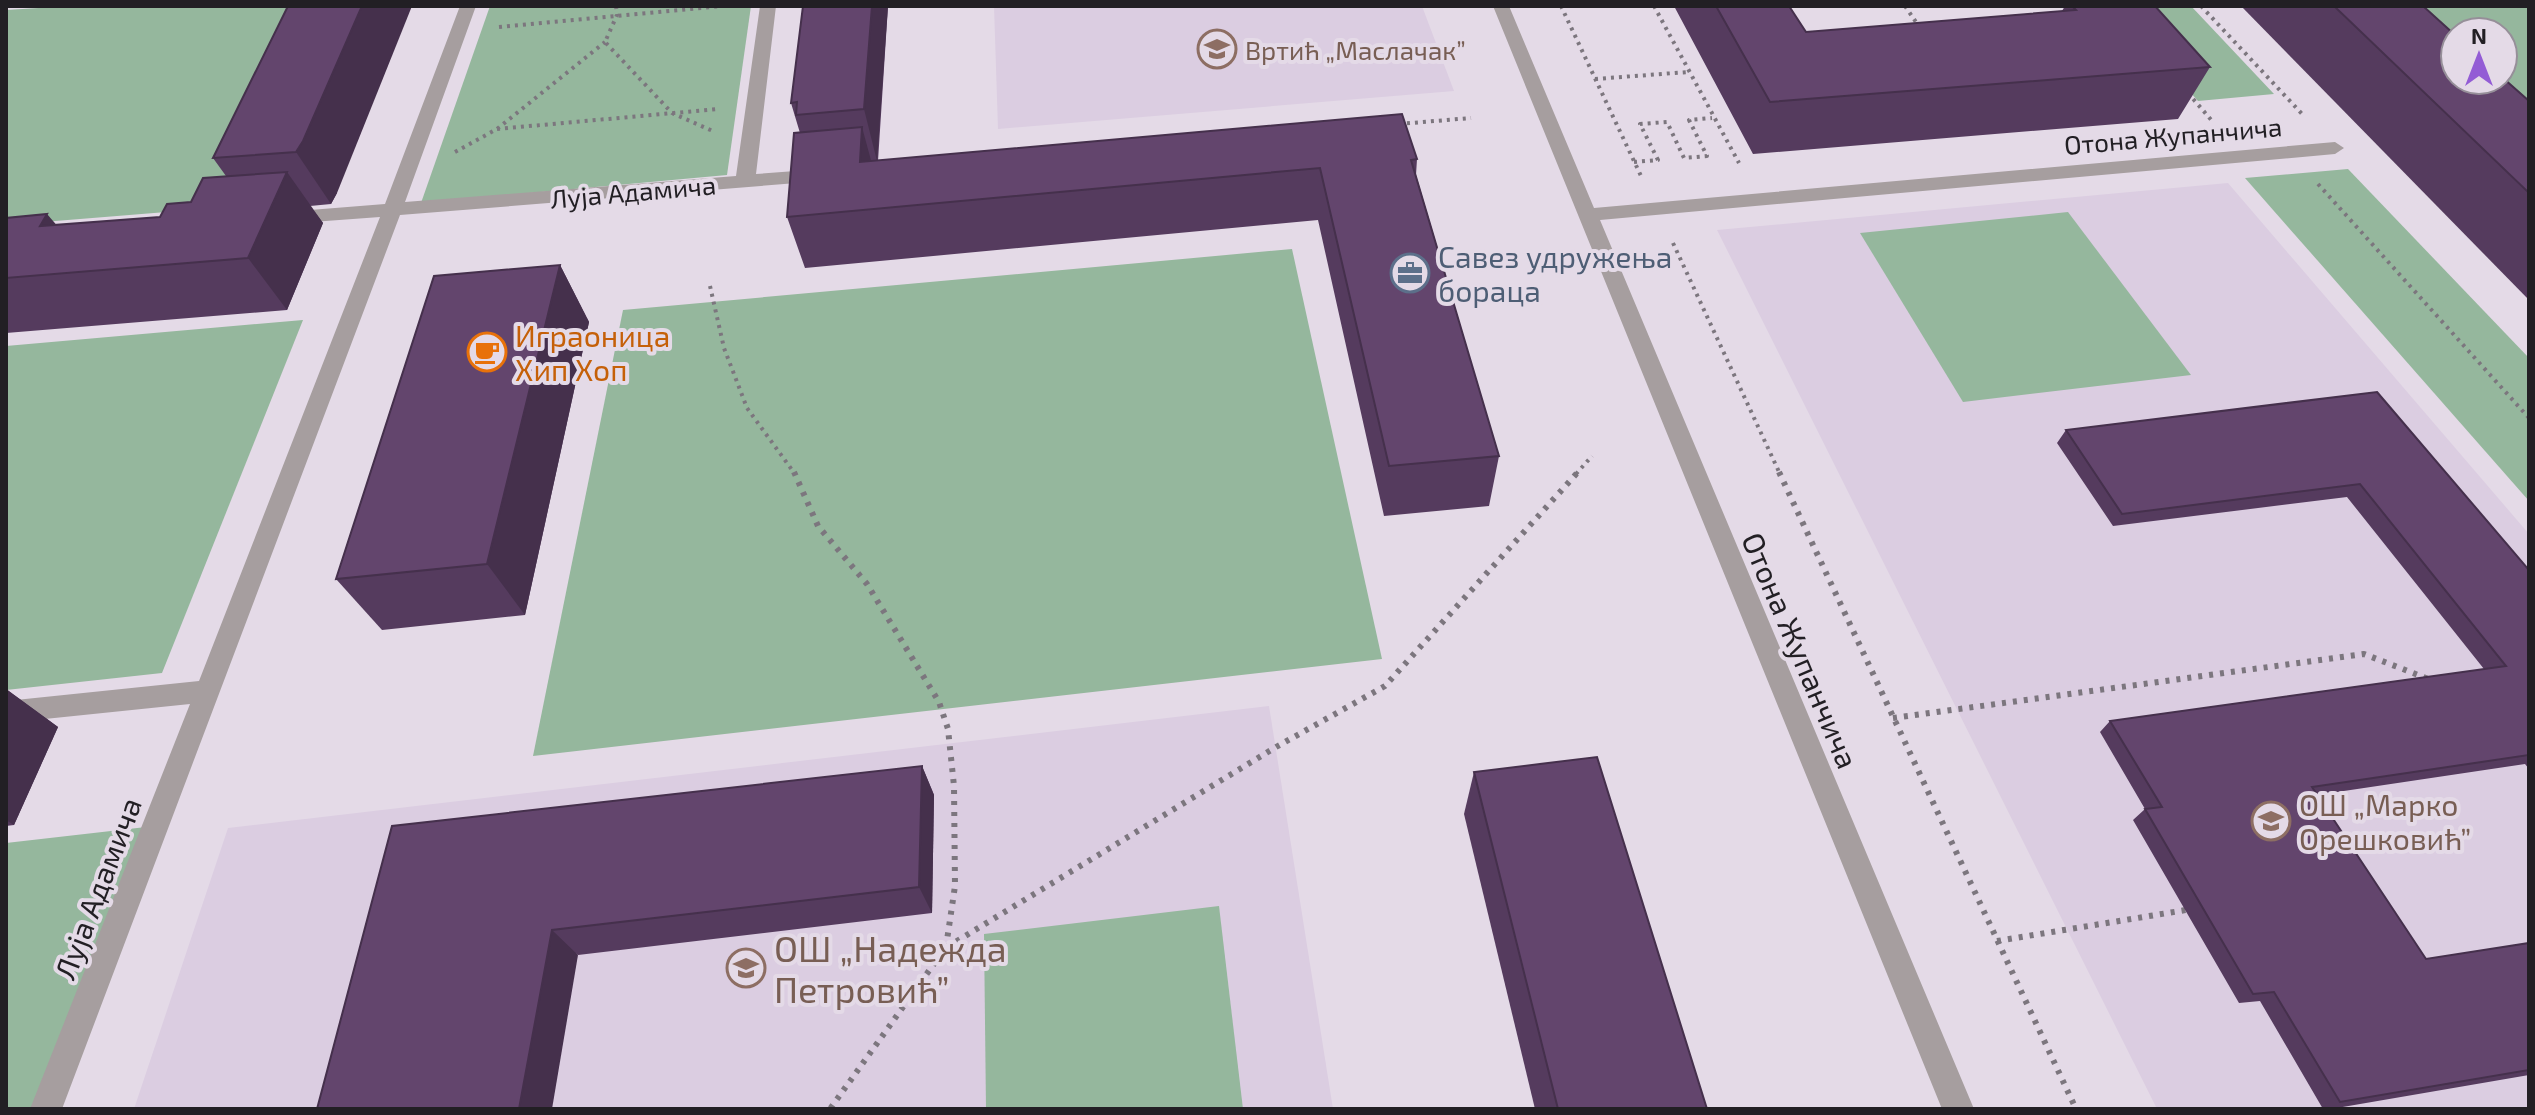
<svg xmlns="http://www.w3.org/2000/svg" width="2535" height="1115" viewBox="0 0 2535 1115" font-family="'Exo 2',sans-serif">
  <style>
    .built { fill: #dbcde1 }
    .green { fill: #95b79d }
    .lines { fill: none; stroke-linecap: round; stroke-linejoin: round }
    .path-far1 { stroke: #7c767e; stroke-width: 4; stroke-dasharray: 3 5; stroke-linecap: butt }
    .path { stroke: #7c767e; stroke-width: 6; stroke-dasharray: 4 7; stroke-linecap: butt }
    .minor { fill: #a69e9f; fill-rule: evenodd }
    .wall { fill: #553b5e }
    .shaded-wall { fill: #45304c }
    .building { fill: #63456d; stroke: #45304c; stroke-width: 2 }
    .labels { text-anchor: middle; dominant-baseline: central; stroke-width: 8; stroke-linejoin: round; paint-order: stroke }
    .far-education-label { font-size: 26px; fill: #785e54; stroke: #e4dae7; text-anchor: start }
    .far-street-label { font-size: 26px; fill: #221f24; stroke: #e4dae7 }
    .service-label { font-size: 30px; fill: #4e5e75; stroke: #e4dae7; text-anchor: start }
    .food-label { font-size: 30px; fill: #c56008; stroke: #e4dae7; text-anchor: start }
    .street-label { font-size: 30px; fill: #221f24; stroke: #e4dae7 }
    .education-label { font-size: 30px; fill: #785e54; stroke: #e4dae7; text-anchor: start }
    .near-education-label { font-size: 36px; fill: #785e54; stroke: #e4dae7; text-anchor: start }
  </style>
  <rect width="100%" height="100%" fill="#e4dae7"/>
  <!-- built -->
  <g class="built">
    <polygon points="994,6 1422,6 1454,91 998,129"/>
    <polygon points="2228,183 2529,534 2529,1109 2157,1109 1717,230"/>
    <polygon points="1269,706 1333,1109 134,1109 228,828"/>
  </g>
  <!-- green -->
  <g class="green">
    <polygon points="71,6 326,6 228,207 6,225 6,10"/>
    <polygon points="490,6 751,6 727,175 421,203"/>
    <polygon points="2114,6 2191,6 2274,94 2198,101"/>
    <polygon points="2422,6 2529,6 2529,102 2503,79 2503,32 2455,32 2455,36"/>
    <polygon points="2348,169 2529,358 2529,501 2245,178"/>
    <polygon points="2068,212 2191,375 1963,402 1860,233"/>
    <polygon points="1292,249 1382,659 533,756 623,310"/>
    <polygon points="303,320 162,673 6,690 6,346"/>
    <polygon points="146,827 40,1109 6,1109 6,843"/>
    <polygon points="1219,906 1243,1109 986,1109 984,934"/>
  </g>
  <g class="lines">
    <!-- path-far1 -->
    <g class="path-far1">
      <polyline points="616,6 617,15 605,42 672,113 715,132"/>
      <polyline points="1561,6 1641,176"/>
      <polyline points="1654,6 1739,163"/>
      <polyline points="1905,6 1920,28"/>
      <polyline points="2201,6 2304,116"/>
      <polyline points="499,27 722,6"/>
      <polyline points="1595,79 1688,72"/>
      <polyline points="2188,93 2213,122"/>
      <polyline points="1399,124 1471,118"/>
      <polyline points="497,129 718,109"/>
      <polyline points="455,152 497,129 605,42"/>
      <polyline points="1634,162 1658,160 1640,124 1667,122 1684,158 1707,156 1689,120 1712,118"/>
      <polyline points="2318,184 2529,418"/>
      <polyline points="1673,243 1780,474"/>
      <polyline points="710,286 724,348 747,408 795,474"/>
      <polyline points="1576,474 1592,456"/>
    </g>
    <!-- path -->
    <g class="path">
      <polyline points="794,472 818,526 867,584 939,702 948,729 954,786 955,886 946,947 830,1109"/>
      <polyline points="1779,472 2076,1109"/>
      <polyline points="1893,718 2364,654 2431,680"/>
      <polyline points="1997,941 2186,910"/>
      <polyline points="947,947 1276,747 1385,686 1578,472"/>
    </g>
    <!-- minor -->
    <g class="minor">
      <polygon points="460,6 476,6 405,202 736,176 760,6 776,6 756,174 822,169 832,175 822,181 400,215 62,1109 30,1109 190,704 6,723 6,701 199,681 380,217 285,224 275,218 285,212 385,204"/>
      <polygon points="1493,6 1509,6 1594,208 2335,142 2344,148 2335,154 1600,220 1974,1109 1942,1109"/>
    </g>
  </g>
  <!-- wall -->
  <g class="wall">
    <polygon points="288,6 337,193 331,204 310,206 323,223 287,310 6,333 6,218 57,225 160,217 191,202 226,176 213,158"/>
    <polygon points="888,6 878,161 1417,159 1416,175 1499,456 1489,506 1384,516 1318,220 805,268 787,217 800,133 791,103"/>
    <polygon points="1674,6 1789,6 1806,32 2062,11 2065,6 2155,6 2210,67 2178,119 1753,154"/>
    <polygon points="2241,6 2423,6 2529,101 2529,300"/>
    <polygon points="560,265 589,322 525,615 382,630 336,579"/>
    <polygon points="2377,392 2529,570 2529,769 2525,764 2317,795 2426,959 2529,943 2529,1075 2331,1109 2323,1109 2260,1001 2239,1003 2133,820 2145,809 2100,732 2110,721 2484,669 2347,497 2113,526 2057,443 2066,430"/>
    <polygon points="6,689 58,727 14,825 6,826"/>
    <polygon points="922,766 934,795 932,913 578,955 392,826"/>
    <polygon points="1474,772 1707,1109 1535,1109 1464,814"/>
  </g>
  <!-- shaded-wall -->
  <g class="shaded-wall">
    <polygon points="362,6 412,6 337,193 331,204 296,152"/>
    <polygon points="872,6 888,6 877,161 864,109"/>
    <polygon points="862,127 876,179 860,162"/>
    <polygon points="287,172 323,223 287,310 248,258"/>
    <polygon points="47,214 92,266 40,226"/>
    <polygon points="560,265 589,322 525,615 487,564"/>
    <polygon points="6,689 58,727 14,825 6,820"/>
    <polygon points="922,766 934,795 932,913 919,887"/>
    <polygon points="552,930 578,955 552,1109 519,1109"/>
  </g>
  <!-- building -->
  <g class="building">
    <polygon points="288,6 362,6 303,141 296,152 213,158"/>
    <polygon points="803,6 872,6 864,109 796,115 797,102 791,103"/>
    <polygon points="1716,6 1789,6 1806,32 2076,10 2072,6 2155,6 2210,67 1770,102"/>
    <polygon points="2334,6 2423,6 2455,35 2455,80 2503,80 2503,78 2529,101 2529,193"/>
    <polygon points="1402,114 1417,159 1411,160 1499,456 1389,466 1320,168 787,217 794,133 862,127 860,162"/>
    <polygon points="287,172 248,258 6,278 6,218 47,214 40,226 160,217 167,204 191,202 203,178"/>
    <polygon points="560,265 487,564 336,579 434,276"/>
    <polygon points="2377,392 2529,570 2529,755 2312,787 2426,959 2529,943 2529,1070 2340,1102 2274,992 2253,994 2145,809 2162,807 2110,721 2506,666 2360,484 2122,514 2066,430"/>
    <polygon points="1597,757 1707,1109 1558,1109 1474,772"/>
    <polygon points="922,766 919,887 552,930 519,1109 317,1109 392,826"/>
  </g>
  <!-- icons -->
  <defs>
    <g id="school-ring" transform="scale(2)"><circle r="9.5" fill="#e4dae7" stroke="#8d6e63" stroke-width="1.5"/><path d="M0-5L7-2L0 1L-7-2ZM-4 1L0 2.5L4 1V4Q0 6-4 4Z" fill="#8d6e63"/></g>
    <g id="office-ring" transform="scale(2)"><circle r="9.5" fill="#e4dae7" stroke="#5c6f8a" stroke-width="1.5"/><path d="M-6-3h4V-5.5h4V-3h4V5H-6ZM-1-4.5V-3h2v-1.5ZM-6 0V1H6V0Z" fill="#5c6f8a"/></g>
    <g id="cafe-ring" transform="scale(2)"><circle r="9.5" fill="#e4dae7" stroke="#e8710a" stroke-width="1.5"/><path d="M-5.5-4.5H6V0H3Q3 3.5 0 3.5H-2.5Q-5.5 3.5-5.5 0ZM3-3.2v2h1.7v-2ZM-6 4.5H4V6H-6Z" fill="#e8710a"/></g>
  </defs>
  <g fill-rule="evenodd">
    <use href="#school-ring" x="1217" y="49"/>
    <use href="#office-ring" x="1410" y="273"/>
    <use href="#cafe-ring" x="487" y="352"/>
    <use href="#school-ring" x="2271" y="821"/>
    <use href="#school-ring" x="746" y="968"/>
  </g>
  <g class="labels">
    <!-- far-education labels -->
    <g class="far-education-label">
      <text x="1245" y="49">Вртић „Маслачак”</text>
    </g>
    <!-- far-street labels -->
    <g class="far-street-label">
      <text transform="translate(2173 135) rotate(-5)">Отона Жупанчича</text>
      <text transform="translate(633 191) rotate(-5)">Луја Адамича</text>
    </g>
    <!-- service labels -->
    <g class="service-label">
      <text x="1438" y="256">Савез удружења<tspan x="1438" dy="34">бораца</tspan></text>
    </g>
    <!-- food labels -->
    <g class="food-label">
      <text x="515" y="335">Играоница<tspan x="515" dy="34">Хип Хоп</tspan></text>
    </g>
    <!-- street labels -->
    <g class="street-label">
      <text transform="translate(1801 650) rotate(67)">Отона Жупанчича</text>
      <text transform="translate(97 888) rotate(-69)">Луја Адамича</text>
    </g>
    <!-- education labels -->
    <g class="education-label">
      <text x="2299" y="804">ОШ „Марко<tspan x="2299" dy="34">Орешковић”</tspan></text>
    </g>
    <!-- near-education labels -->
    <g class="near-education-label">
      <text x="774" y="947">ОШ „Надежда<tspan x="774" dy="41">Петровић”</tspan></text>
    </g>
  </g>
  <!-- border -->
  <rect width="2535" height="1115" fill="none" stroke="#221f24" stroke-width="16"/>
  <!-- north arrow -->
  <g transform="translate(2479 56)"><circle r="38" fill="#e4dae7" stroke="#968f99" stroke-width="2"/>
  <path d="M0-6L14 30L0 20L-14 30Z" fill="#935cd5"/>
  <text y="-12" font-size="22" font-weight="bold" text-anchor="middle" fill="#221f24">N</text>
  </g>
</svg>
